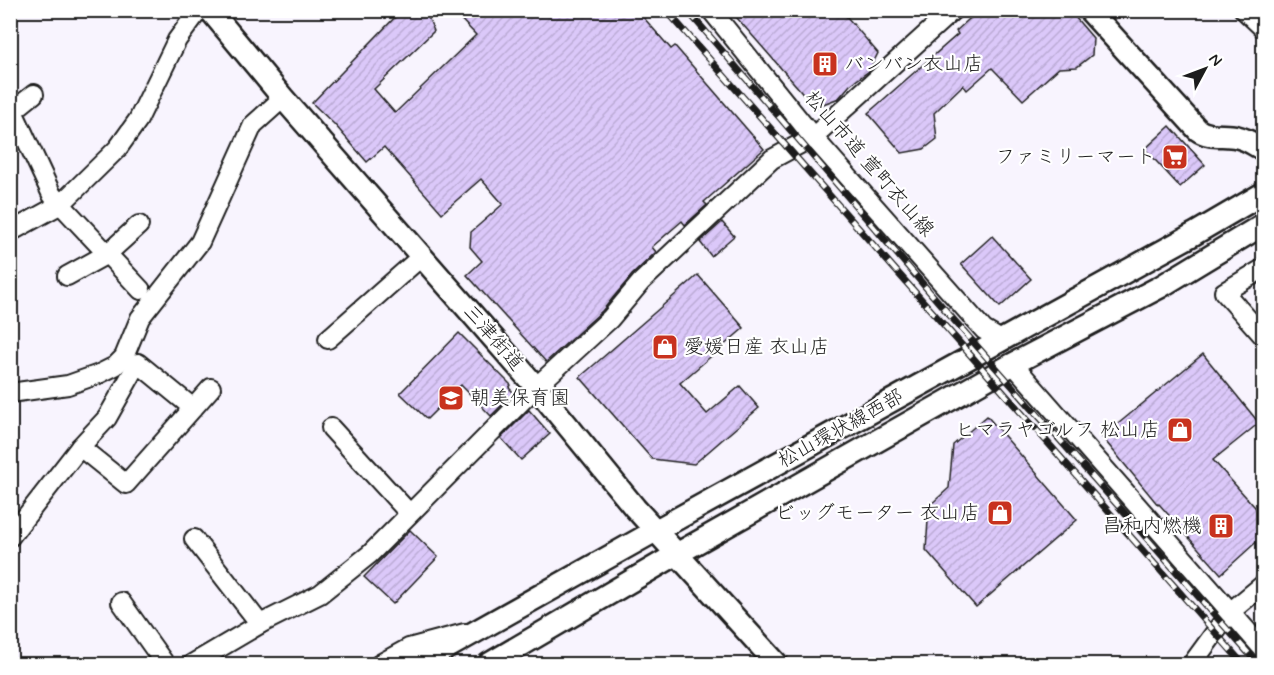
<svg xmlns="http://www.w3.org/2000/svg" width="1274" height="675" viewBox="0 0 1274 675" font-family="Mynerve,'Klee One',sans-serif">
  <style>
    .building { fill: url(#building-hatch); stroke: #1c1c1c; stroke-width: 1.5 }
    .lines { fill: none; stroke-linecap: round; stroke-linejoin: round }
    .minor-casing { stroke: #1c1c1c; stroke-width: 22 }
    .tertiary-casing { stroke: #1c1c1c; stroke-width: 26 }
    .minor { stroke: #fff; stroke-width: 18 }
    .tertiary { stroke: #fff; stroke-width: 21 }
    .rail-casing { stroke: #1c1c1c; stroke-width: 7 }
    .rail { stroke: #fff; stroke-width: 4.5; stroke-dasharray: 14; stroke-linecap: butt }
    .labels { text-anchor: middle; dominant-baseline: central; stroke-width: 4.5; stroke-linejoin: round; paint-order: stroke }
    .poi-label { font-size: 20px; fill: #1c1c1c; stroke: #fff; text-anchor: end }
    .street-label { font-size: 20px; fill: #1c1c1c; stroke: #fff }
  </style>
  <defs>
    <pattern id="building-hatch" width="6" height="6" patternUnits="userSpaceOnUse" patternTransform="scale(1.5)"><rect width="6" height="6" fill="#dbc8f9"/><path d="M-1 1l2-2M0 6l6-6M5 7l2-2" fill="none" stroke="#bbabd5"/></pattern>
  </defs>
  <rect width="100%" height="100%" fill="#f8f4fe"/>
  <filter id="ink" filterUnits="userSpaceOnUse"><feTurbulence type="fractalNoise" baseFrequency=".0167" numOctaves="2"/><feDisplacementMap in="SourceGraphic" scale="12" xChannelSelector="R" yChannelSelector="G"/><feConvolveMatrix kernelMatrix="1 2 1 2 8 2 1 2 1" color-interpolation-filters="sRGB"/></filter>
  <g filter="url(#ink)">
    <!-- building -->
    <g class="building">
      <polygon points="402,10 425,10 434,31 374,89 395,113 476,35 452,10 637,10 671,49 675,46 764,149 704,202 707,205 685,225 682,221 652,247 656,252 632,275 602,311 546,362 467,275 482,261 470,247 471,232 503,204 481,179 442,213 384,147 367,162 335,125 312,103"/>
      <polygon points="730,10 841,10 878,53 869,71 850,85 839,98 815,107"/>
      <polygon points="979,10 1069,10 1093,38 1092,55 1077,67 1059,68 1023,100 992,68 967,90 963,85 934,113 937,139 924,149 902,153 868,113 958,34 956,31"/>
      <polygon points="1170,126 1205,165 1180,187 1145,149"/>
      <polygon points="722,222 734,236 711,256 700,242"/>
      <polygon points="992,236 1031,279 1000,307 961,264"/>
      <polygon points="698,275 744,328 680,383 707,414 740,386 759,408 694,464 652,459 580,377"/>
      <polygon points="459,333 511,385 509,388 514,393 491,416 461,385 427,419 400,393"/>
      <polygon points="1203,354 1259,423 1213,460 1263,516 1263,536 1221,574 1159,504 1158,505 1102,437"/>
      <polygon points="529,410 550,434 521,460 501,438"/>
      <polygon points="987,416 1077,520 976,607 926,550 929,506 949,488 953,445"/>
      <polygon points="410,530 438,557 393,604 364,577"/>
    </g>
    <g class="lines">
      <!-- minor casing -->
      <g class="minor-casing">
        <g id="minor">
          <polyline points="711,10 813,137 984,330 1001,340"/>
          <polyline points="1244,10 1264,29"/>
          <polyline points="34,94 13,111 52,195 141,290"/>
          <polyline points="10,232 61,204 118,148 138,120 177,40 199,10"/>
          <polyline points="1264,268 1224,292 1264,337"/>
          <polyline points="67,276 107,254 139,225"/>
          <polyline points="328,339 422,256"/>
          <polyline points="1013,364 1264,650"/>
          <polyline points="10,393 68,385 99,374 115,366 124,357 140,318 200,242 253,125 283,98"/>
          <polyline points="331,428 409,513"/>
          <polyline points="80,447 126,484 211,388"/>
          <polyline points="10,537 80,447 107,418 138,363 193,408"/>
          <polyline points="194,539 260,624"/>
          <polyline points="121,602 165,664"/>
          <polyline points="192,664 260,624 320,594 370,554 536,387 610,319 641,282 772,159 813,137 953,10"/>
          <polyline points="380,664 409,648 465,633"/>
          <polyline points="1192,664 1230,612 1264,584"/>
        </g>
      </g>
      <!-- tertiary casing -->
      <g class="tertiary-casing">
        <g id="tertiary">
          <polyline points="210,10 283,98 536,387 635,508 777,664"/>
          <path d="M 1089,10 L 1198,130 C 1209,138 1224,134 1237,137 C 1247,139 1255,145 1264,150"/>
          <polyline points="418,664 655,531 1194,234 1264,193"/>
          <polyline points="489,664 677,554 1013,364 1160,287 1264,224"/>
        </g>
      </g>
      <!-- minor -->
      <use href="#minor" class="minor"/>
      <!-- tertiary -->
      <use href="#tertiary" class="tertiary"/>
      <!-- rail casing -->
      <g class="rail-casing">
        <g id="rail">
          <polyline points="666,10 1243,664"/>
          <polyline points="687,10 953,319 1258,664"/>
        </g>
      </g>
      <!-- rail -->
      <use href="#rail" class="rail"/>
    </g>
  </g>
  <!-- icons -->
  <defs>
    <g id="building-square" transform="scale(1.35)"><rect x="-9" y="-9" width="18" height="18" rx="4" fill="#c8321e" stroke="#fff"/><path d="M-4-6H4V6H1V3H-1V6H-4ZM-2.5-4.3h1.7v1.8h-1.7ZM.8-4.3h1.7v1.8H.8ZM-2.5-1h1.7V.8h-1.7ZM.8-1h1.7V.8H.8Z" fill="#fff"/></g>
    <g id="supermarket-square" transform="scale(1.35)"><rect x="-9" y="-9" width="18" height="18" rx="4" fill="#c8321e" stroke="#fff"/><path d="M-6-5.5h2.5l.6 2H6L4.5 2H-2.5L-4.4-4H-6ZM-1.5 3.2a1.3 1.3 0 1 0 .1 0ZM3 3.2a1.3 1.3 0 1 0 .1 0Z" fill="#fff"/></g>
    <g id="shop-square" transform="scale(1.35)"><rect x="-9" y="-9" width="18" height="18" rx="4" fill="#c8321e" stroke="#fff"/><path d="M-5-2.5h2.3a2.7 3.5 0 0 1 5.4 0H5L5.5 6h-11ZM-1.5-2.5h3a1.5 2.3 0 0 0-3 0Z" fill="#fff"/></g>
    <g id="school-square" transform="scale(1.35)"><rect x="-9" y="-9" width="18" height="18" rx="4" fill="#c8321e" stroke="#fff"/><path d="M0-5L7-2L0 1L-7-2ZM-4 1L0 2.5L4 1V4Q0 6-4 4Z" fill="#fff"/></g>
  </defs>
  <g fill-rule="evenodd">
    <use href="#building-square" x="825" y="64"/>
    <use href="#supermarket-square" x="1175" y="157"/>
    <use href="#shop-square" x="665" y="347"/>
    <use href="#school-square" x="451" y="398"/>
    <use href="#shop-square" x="1180" y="430"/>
    <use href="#shop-square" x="1000" y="513"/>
    <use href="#building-square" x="1221" y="526"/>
  </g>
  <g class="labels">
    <!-- poi labels -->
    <g class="poi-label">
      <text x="844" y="64" text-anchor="start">バンバン衣山店</text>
      <text x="1156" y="157">ファミリーマート</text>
      <text x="684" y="347" text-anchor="start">愛媛日産 衣山店</text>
      <text x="470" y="398" text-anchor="start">朝美保育園</text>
      <text x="1160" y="430">ヒマラヤゴルフ 松山店</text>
      <text x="980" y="513">ビッグモーター 衣山店</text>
      <text x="1202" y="526">昌和内燃機</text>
    </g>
    <!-- street labels -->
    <g class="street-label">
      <text transform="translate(869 164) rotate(49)">松山市道 萱町衣山線</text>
      <text transform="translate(493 338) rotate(49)">三津街道</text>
      <text transform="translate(841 429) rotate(-29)">松山環状線西部</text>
    </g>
  </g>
  <!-- margin -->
  <rect width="1274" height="675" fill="none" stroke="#fff" stroke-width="36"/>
  <rect x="18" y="18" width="1238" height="639" fill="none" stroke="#1c1c1c" stroke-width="2" filter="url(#ink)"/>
  <!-- north arrow -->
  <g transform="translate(1205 69) rotate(49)" stroke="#ffffff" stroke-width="4.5" paint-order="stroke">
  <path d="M0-4.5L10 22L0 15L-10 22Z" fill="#1c1c1c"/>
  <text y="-9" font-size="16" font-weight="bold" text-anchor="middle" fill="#1c1c1c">N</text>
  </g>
</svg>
